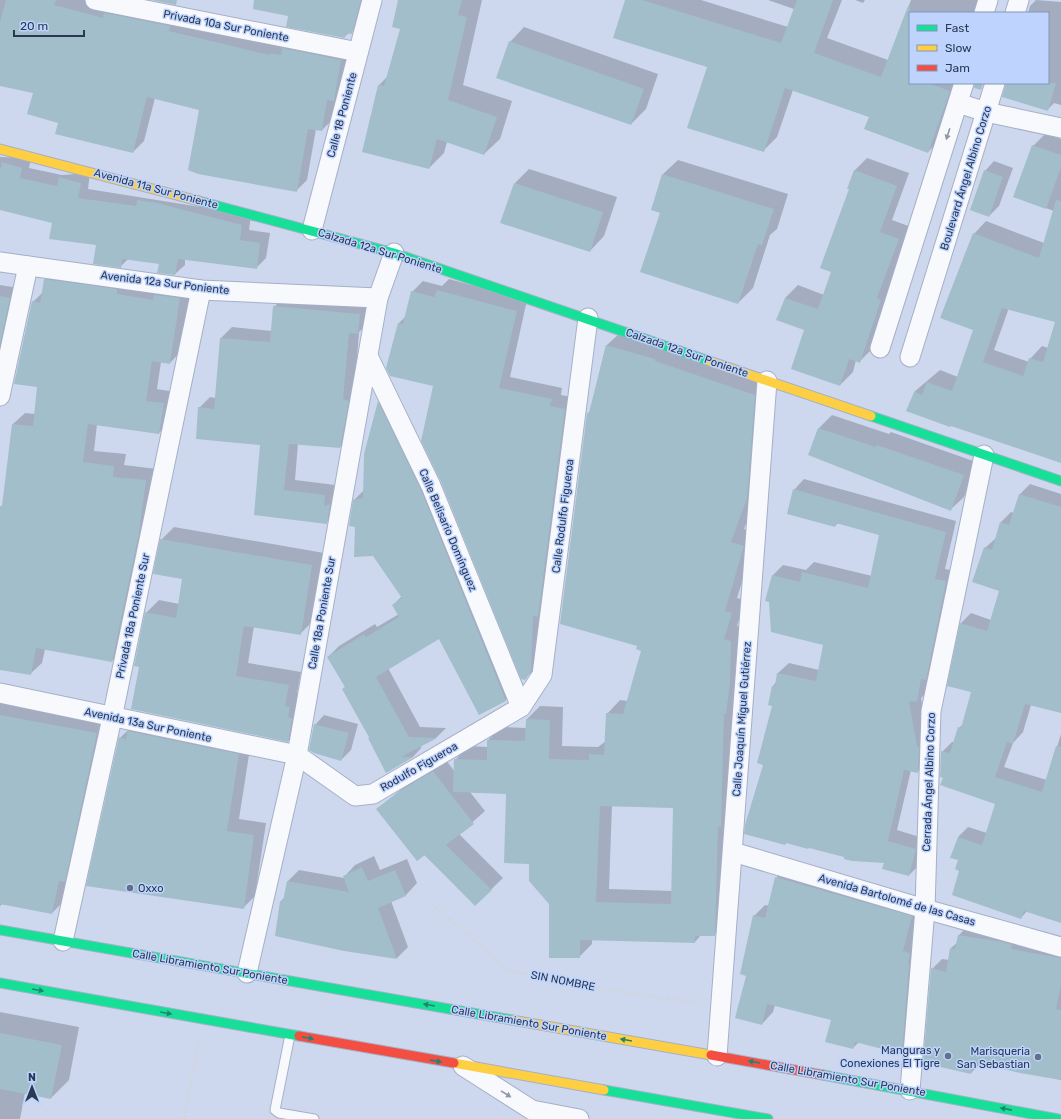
<svg xmlns="http://www.w3.org/2000/svg" width="1061" height="1119" viewBox="0 0 1061 1119" font-family="Rubik,sans-serif">
  <style>
    .shadow { fill: #0003; fill-rule: evenodd }
    .building { fill: #a2beca; fill-rule: evenodd }
    .lines { fill: none; stroke-linecap: round; stroke-linejoin: round }
    .lane-casing { stroke: #a5b0c7; stroke-width: 11 }
    .street-casing { stroke: #a5b0c7; stroke-width: 21 }
    .fast-casing { stroke: #a5b0c7; stroke-width: 11 }
    .slow-casing { stroke: #a5b0c7; stroke-width: 11 }
    .jam-casing { stroke: #a5b0c7; stroke-width: 11 }
    .path { stroke: #d1d5dd; stroke-width: 2.5; stroke-dasharray: 4 2; stroke-linecap: butt }
    .lane { stroke: #f8f9fd; stroke-width: 9 }
    .street { stroke: #f8f9fd; stroke-width: 19 }
    .fast { stroke: #16e098; stroke-width: 9 }
    .slow { stroke: #ffcf43; stroke-width: 9 }
    .jam { stroke: #f24e42; stroke-width: 9 }
    .oneway { fill: #9098a8 }
    .oneway2 { fill: #208472 }
    .poi-dot { fill: #62708a; stroke: #bed4fe; stroke-width: 1.5 }
    .labels { text-anchor: middle; dominant-baseline: central; stroke-width: 3; stroke-linejoin: round; paint-order: stroke }
    .street-label { font-size: 11px; fill: #293853; stroke: #bed4fe }
    .poi-label { font-size: 11px; fill: #293853; stroke: #bed4fe; text-anchor: end }
  </style>
  <rect width="100%" height="100%" fill="#cdd8ef"/>
  <!-- shadow -->
  <g class="shadow">
    <polygon points="0,0 87,0 352,49 344,89 337,97 333,119 322,130 316,129 307,180 296,191 200,109 155,98 144,141 133,152 59,122 34,92 0,85"/>
    <polygon points="264,0 368,0 364,21 344,37 289,15"/>
    <polygon points="399,0 482,0 463,85 512,101 500,139 484,154 447,142 444,153 429,168 379,85 388,76 401,28"/>
    <polygon points="626,0 701,0 788,27 794,9 768,0 842,0 827,38 888,60 911,0 981,0 976,13 910,13 910,83 961,83 942,138 928,152 870,117 793,90 777,137 763,151 708,67"/>
    <polygon points="855,0 865,0 863,3"/>
    <polygon points="1036,0 1061,2 1061,105 1054,103 1047,110 1007,83 1048,83 1048,13 1028,13 1030,6"/>
    <polygon points="524,27 658,74 646,109 631,124 510,42"/>
    <polygon points="1045,134 1061,139 1061,283 974,234 986,221 1044,243 1054,211 1015,197 1033,146"/>
    <polygon points="0,157 31,158 29,168 62,175 90,173 88,189 251,215 249,230 270,233 266,258 256,268 185,259 185,265 175,274 160,263 128,259 120,267 97,245 53,222 0,209"/>
    <polygon points="867,158 909,173 892,220 911,227 889,286 893,287 872,349 859,362 856,360 853,372 840,385 785,298 798,285 824,295 832,271 854,171"/>
    <polygon points="678,160 788,194 777,229 770,235 753,288 738,303 661,212 663,174"/>
    <polygon points="994,161 1013,168 999,206 989,216 985,171"/>
    <polygon points="529,169 617,197 604,236 590,251 515,183"/>
    <polygon points="56,268 192,287 181,351 170,363 161,362 157,389 175,392 170,422 159,433 97,424 94,451 126,454 124,465 157,469 124,649 112,661 45,649 42,663 30,674 0,669 0,537 13,424 25,413 35,414 38,386 33,302 43,292 45,280"/>
    <polygon points="449,279 527,300 510,377 562,388 561,395 576,398 536,667 525,679 434,386 387,368 399,323 406,316 412,292 423,281 442,286"/>
    <polygon points="0,285 19,288 0,372"/>
    <polygon points="1015,291 994,350 1029,362 1030,359 1042,346 1048,348 1061,315 1061,461 914,392 940,370 958,377 974,329"/>
    <polygon points="285,296 370,304 369,322 359,332 351,436 340,447 298,443 295,480 335,485 334,496 337,512 326,523 255,514 261,444 199,408 210,397 216,398 221,338 232,327 272,331 274,307"/>
    <path d="M 620,333 L 768,382 L 760,484 L 744,529 L 756,533 L 756,536 L 737,598 L 745,600 L 737,626 L 744,628 L 727,922 L 714,935 L 701,935 L 695,942 L 592,939 L 592,944 L 579,957 L 530,863 L 507,793 L 470,792 L 485,811 L 459,834 L 503,878 L 475,905 L 378,809 L 410,782 L 446,760 L 455,772 L 455,760 L 468,746 L 488,747 L 488,740 L 501,727 L 526,728 L 527,719 L 540,706 L 563,707 L 562,746 L 598,747 L 606,741 L 607,714 L 620,700 L 628,701 L 643,650 L 638,645 L 588,413 L 590,411 L 606,346 ZM 612,805 L 674,807 L 673,891 L 609,889 Z"/>
    <polygon points="389,392 517,689 506,700 479,714 439,638 388,668 420,727 446,728 437,737 418,747 422,747 413,757 387,772 369,739 370,737 346,687 328,657 339,646 375,624 377,627 399,614 393,605 402,596 356,526 354,500 364,490 365,454 379,402"/>
    <polygon points="832,415 889,434 891,432 976,462 964,497 950,510 809,454 819,428"/>
    <polygon points="804,479 956,521 945,569 955,571 928,691 921,698 927,736 928,761 918,771 911,770 897,830 926,839 919,865 909,875 885,862 845,856 787,842 785,844 764,764 773,705 773,686 776,682 778,673 789,663 819,670 825,644 773,575 783,565 806,570 814,562 872,576 881,535 838,523 835,526 794,490"/>
    <polygon points="1030,484 1061,494 1061,712 1031,705 1023,732 1013,743 1004,767 1047,780 1061,734 1061,922 1027,911 1021,918 960,870 958,837 968,827 987,833 997,804 944,777 942,752 952,742 954,742 959,728 963,724 972,692 949,685 961,623 971,613 991,620 1000,590 985,548 996,538 1001,522 1011,512 1014,513 1020,494"/>
    <polygon points="174,527 324,553 313,621 300,634 254,626 248,663 301,672 297,693 302,694 301,728 288,741 140,666 146,613 159,600 179,604 183,578 161,540"/>
    <polygon points="0,700 110,721 65,900 52,913 2,904 0,906"/>
    <polygon points="324,715 358,724 351,750 341,760 315,725"/>
    <polygon points="132,726 251,742 239,819 266,823 255,896 243,908 120,738"/>
    <polygon points="374,856 380,870 407,859 417,883 406,895 391,901 408,947 397,958 344,950 281,901 285,897 288,881 299,870 344,878 344,877 355,865"/>
    <polygon points="787,866 922,905 913,1041 902,1052 859,1042 853,1048 832,1019 775,1005 773,1012 762,1024 747,975 754,916 765,905 769,906 776,878"/>
    <polygon points="968,926 1061,947 1061,1080 981,1063 971,1073 932,969 942,959 949,960 951,948 958,942 958,936"/>
    <polygon points="0,1012 79,1027 69,1080 51,1098 25,1093 20,1119 0,1119"/>
  </g>
  <!-- building -->
  <g class="building">
    <polygon points="6,0 56,0 54,5 89,14 103,18 104,13 170,26 169,31 270,55 270,53 281,55 282,48 341,60 334,101 327,100 322,131 308,129 297,192 198,174 188,170 199,110 147,97 133,153 55,134 58,123 27,114 33,93 0,86 0,22"/>
    <polygon points="152,0 177,0 176,5"/>
    <polygon points="254,0 361,0 352,34 346,33 345,38 286,27 288,16 253,9"/>
    <polygon points="398,0 462,0 458,15 467,17 448,100 497,117 484,155 437,139 429,169 362,152 378,85 384,86 400,29 392,27"/>
    <polygon points="625,0 642,0 781,43 797,0 833,0 814,53 881,77 908,6 910,6 910,83 928,83 950,91 928,153 864,129 869,117 785,88 764,152 687,128 707,67 613,38"/>
    <polygon points="509,41 644,89 631,125 496,78"/>
    <polygon points="975,83 983,83 981,90 974,88"/>
    <polygon points="1006,83 1056,83 1048,111 1002,97"/>
    <polygon points="1032,145 1061,155 1061,167 1046,209 1013,197"/>
    <polygon points="2,162 22,168 20,178 57,186 59,177 81,183 78,198 136,206 137,200 157,203 242,225 240,240 260,243 257,269 178,259 175,275 157,273 159,264 122,259 121,268 93,264 96,245 49,239 52,223 0,210 0,171"/>
    <polygon points="854,170 897,186 880,232 899,239 877,298 881,300 860,363 849,359 840,386 791,369 804,330 776,320 785,298 818,309 831,272 820,268 849,189 847,189"/>
    <polygon points="984,170 1003,177 989,217 970,210"/>
    <polygon points="662,174 774,209 762,245 758,244 738,304 640,272 660,213 651,210"/>
    <polygon points="514,183 603,212 590,252 500,223"/>
    <path d="M 1056,200 L 1061,201 L 1061,463 L 951,426 L 950,427 L 906,411 L 914,392 L 922,395 L 927,382 L 952,391 L 973,330 L 940,318 L 973,233 L 1039,258 ZM 1002,308 L 1055,322 L 1043,362 L 1029,358 L 1023,376 L 983,362 Z"/>
    <polygon points="44,279 117,289 117,294 153,300 154,295 180,298 170,364 152,361 146,401 164,403 159,434 88,424 83,462 114,466 113,477 146,480 139,533 112,662 36,648 31,675 0,670 0,506 2,506 12,424 33,426 37,387 14,384 32,301 40,303"/>
    <polygon points="437,290 517,311 499,388 552,399 550,406 565,409 538,617 533,616 531,671 525,680 521,679 441,482 421,441 433,386 390,376 386,368 398,323 403,324 411,291 434,297"/>
    <polygon points="0,296 10,298 0,344"/>
    <polygon points="273,306 360,314 358,334 349,333 343,399 349,401 340,448 289,444 284,490 325,495 324,506 330,504 327,524 254,515 260,445 196,439 198,407 214,409 220,338 270,342"/>
    <path d="M 606,345 L 655,359 L 655,361 L 755,395 L 747,498 L 731,542 L 744,546 L 743,549 L 725,611 L 732,613 L 724,639 L 731,641 L 730,684 L 726,714 L 724,713 L 721,827 L 718,827 L 715,936 L 695,936 L 695,943 L 580,940 L 580,958 L 549,958 L 549,904 L 529,881 L 529,864 L 504,863 L 506,794 L 453,792 L 454,759 L 487,760 L 487,740 L 525,741 L 526,719 L 550,720 L 549,759 L 589,760 L 589,754 L 604,755 L 606,713 L 623,714 L 641,651 L 636,649 L 637,646 L 560,624 L 587,413 L 589,413 ZM 600,806 L 673,808 L 671,904 L 596,902 Z"/>
    <polygon points="378,401 421,490 506,701 479,715 439,639 376,677 409,737 437,738 401,757 413,757 386,773 368,738 370,739 342,689 345,687 327,657 364,634 366,637 399,617 392,605 402,598 373,556 354,557 355,527 349,526 353,500 363,498 364,454"/>
    <polygon points="818,428 876,447 877,445 964,475 951,511 808,455"/>
    <polygon points="793,489 946,532 935,579 946,581 926,680 921,679 917,702 909,701 917,746 919,747 918,773 904,770 888,841 916,849 909,876 882,869 884,863 852,861 844,859 844,857 809,848 808,849 786,843 785,845 744,834 745,825 763,765 757,763 772,706 768,705 772,686 775,686 777,673 816,681 823,645 771,632 769,602 765,601 772,575 800,582 802,572 868,588 879,535 836,523 835,527 787,514"/>
    <polygon points="1019,494 1061,507 1061,713 1025,704 1013,744 1007,742 995,777 1042,792 1056,746 1061,747 1061,923 1024,911 1021,919 952,895 959,871 955,869 958,860 950,858 958,837 982,845 995,804 940,785 943,778 940,777 941,751 950,753 958,727 961,728 971,692 947,686 960,623 987,631 999,591 972,582 984,547 992,550 1000,522 1009,525"/>
    <polygon points="160,539 312,565 301,635 244,626 236,676 289,685 285,706 290,707 288,717 292,718 288,742 131,709 139,667 134,666 145,612 176,618 182,579 153,574"/>
    <polygon points="0,715 97,733 65,882 59,881 52,914 0,904"/>
    <polygon points="314,724 349,733 341,761 314,753 309,750"/>
    <polygon points="127,731 239,754 227,831 254,835 244,909 86,886 119,737 126,739"/>
    <polygon points="433,771 474,824 446,845 492,890 475,906 425,855 417,861 376,809 397,793"/>
    <polygon points="362,867 368,881 395,870 406,896 378,908 397,959 344,951 275,936 280,901 283,901 287,881 349,892 343,876"/>
    <polygon points="775,877 912,916 903,951 910,953 908,963 909,963 902,1054 855,1042 853,1049 825,1042 831,1020 767,1004 762,1025 735,1018 746,976 740,974 753,915 765,918"/>
    <polygon points="958,935 1003,942 1012,945 1011,949 1061,958 1061,984 1056,1009 1061,1010 1061,1080 1020,1073 974,1062 971,1074 923,1063 931,968 946,972 950,948 955,949"/>
    <polygon points="0,1033 62,1045 51,1099 0,1089"/>
  </g>
  <g class="lines">
    <!-- lane casing -->
    <g class="lane-casing">
      <polyline id="lane" points="290,1035 275,1110 279,1113 314,1119"/>
    </g>
    <!-- street casing -->
    <g class="street-casing">
      <g id="street">
        <polyline points="95,0 358,52"/>
        <polyline points="984,13 988,0"/>
        <polyline points="1015,13 1019,0"/>
        <polyline points="958,103 986,112 1061,128"/>
        <polyline points="312,230 372,0"/>
        <polyline points="0,262 201,290 378,298"/>
        <polyline points="880,348 964,83"/>
        <polyline points="368,356 431,486 521,707"/>
        <polyline points="910,357 995,83"/>
        <polyline points="0,396 28,266"/>
        <polyline points="0,693 297,755 355,796 373,794 521,707 542,675 588,318"/>
        <polyline points="733,852 925,909 1061,947"/>
        <polyline points="63,941 112,718 201,290"/>
        <polyline points="247,973 297,755 378,298 394,253"/>
        <polyline points="717,1056 767,381"/>
        <polyline points="463,1066 532,1110 579,1119"/>
        <polyline points="910,1090 925,909 931,711 984,455"/>
      </g>
    </g>
    <!-- fast casing -->
    <g class="fast-casing">
      <g id="fast">
        <polyline points="199,201 394,253 709,361"/>
        <polyline points="871,416 1061,481"/>
        <polyline points="0,930 512,1020"/>
        <polyline points="0,983 299,1036"/>
        <polyline points="823,1075 1058,1119"/>
        <polyline points="604,1090 768,1119"/>
      </g>
    </g>
    <!-- slow casing -->
    <g class="slow-casing">
      <g id="slow">
        <polyline points="0,149 199,201"/>
        <polyline points="709,361 871,416"/>
        <polyline points="512,1020 711,1055"/>
        <polyline points="454,1063 604,1090"/>
      </g>
    </g>
    <!-- jam casing -->
    <g class="jam-casing">
      <g id="jam">
        <polyline points="299,1036 454,1063"/>
        <polyline points="711,1055 823,1075"/>
      </g>
    </g>
    <!-- path -->
    <g class="path">
      <polyline points="430,902 508,970 602,989 699,1003"/>
      <polyline points="184,1119 199,1042"/>
    </g>
    <!-- lane -->
    <use href="#lane" class="lane"/>
    <!-- street -->
    <use href="#street" class="street"/>
    <!-- fast -->
    <use href="#fast" class="fast"/>
    <!-- slow -->
    <use href="#slow" class="slow"/>
    <!-- jam -->
    <use href="#jam" class="jam"/>
  </g>
  <!-- one-way arrows -->
  <defs><path id="oneway-solid" d="M-6-.8H1V-3.2L6.5 0L1 3.2V.8H-6Z"/></defs>
  <g class="oneway">
    <use href="#oneway-solid" transform="translate(948 134) rotate(108)"/>
    <use href="#oneway-solid" transform="translate(506 1094) rotate(32)"/>
  </g>
  <g class="oneway2">
    <use href="#oneway-solid" transform="translate(38 990) rotate(10)"/>
    <use href="#oneway-solid" transform="translate(429 1005) rotate(-170)"/>
    <use href="#oneway-solid" transform="translate(166 1013) rotate(10)"/>
    <use href="#oneway-solid" transform="translate(308 1038) rotate(10)"/>
    <use href="#oneway-solid" transform="translate(626 1040) rotate(-170)"/>
    <use href="#oneway-solid" transform="translate(436 1061) rotate(10)"/>
    <use href="#oneway-solid" transform="translate(754 1062) rotate(-170)"/>
    <use href="#oneway-solid" transform="translate(1006 1109) rotate(-169)"/>
  </g>
  <!-- markers -->
  <g class="poi-dot">
    <circle cx="130" cy="888" r="4"/>
    <circle cx="948" cy="1056" r="4"/>
    <circle cx="1038" cy="1057" r="4"/>
  </g>
  <g class="labels">
    <!-- street labels -->
    <g class="street-label">
      <text transform="translate(226 26) rotate(11)">Privada 10a Sur Poniente</text>
      <text transform="translate(342 115) rotate(-75)">Calle 18 Poniente</text>
      <text transform="translate(966 178) rotate(-73)">Boulevard Ángel Albino Corzo</text>
      <text transform="translate(156 189) rotate(15)">Avenida 11a Sur Poniente</text>
      <text transform="translate(380 251) rotate(17)">Calzada 12a Sur Poniente</text>
      <text transform="translate(165 283) rotate(7)">Avenida 12a Sur Poniente</text>
      <text transform="translate(687 353) rotate(19)">Calzada 12a Sur Poniente</text>
      <text transform="translate(563 516) rotate(-83)">Calle Rodulfo Figueroa</text>
      <text transform="translate(448 530) rotate(67)">Calle Belisario Domínguez</text>
      <text transform="translate(322 613) rotate(-80)">Calle 18a Poniente Sur</text>
      <text transform="translate(133 616) rotate(-78)">Privada 18a Poniente Sur</text>
      <text transform="translate(742 719) rotate(-86)">Calle Joaquín Miguel Gutiérrez</text>
      <text transform="translate(148 725) rotate(12)">Avenida 13a Sur Poniente</text>
      <text transform="translate(419 767) rotate(-30)">Rodulfo Figueroa</text>
      <text transform="translate(929 782) rotate(-88)">Cerrada Ángel Albino Corzo</text>
      <text transform="translate(897 900) rotate(16)">Avenida Bartolomé de las Casas</text>
      <text transform="translate(210 967) rotate(10)">Calle Libramiento Sur Poniente</text>
      <text transform="translate(563 981) rotate(11)">SIN NOMBRE</text>
      <text transform="translate(529 1023) rotate(10)">Calle Libramiento Sur Poniente</text>
      <text transform="translate(848 1079) rotate(10)">Calle Libramiento Sur Poniente</text>
    </g>
    <!-- poi labels -->
    <g class="poi-label">
      <text x="138" y="888" text-anchor="start">Oxxo</text>
      <text x="940" y="1050">Manguras y<tspan x="940" dy="13">Conexiones El Tigre</tspan></text>
      <text x="1030" y="1051">Marisqueria<tspan x="1030" dy="13">San Sebastian</tspan></text>
    </g>
  </g>
  <!-- legend -->
  <rect x="909" y="12" width="140" height="72" fill="#bed4fe" stroke="#8296ba"/>
  <rect x="917" y="25" width="20" height="6" fill="#16e098" stroke="#8296ba"/>
  <text x="945" y="32" font-size="12" fill="#293853">Fast</text>
  <rect x="917" y="45" width="20" height="6" fill="#ffcf43" stroke="#8296ba"/>
  <text x="945" y="52" font-size="12" fill="#293853">Slow</text>
  <rect x="917" y="65" width="20" height="6" fill="#f24e42" stroke="#8296ba"/>
  <text x="945" y="72" font-size="12" fill="#293853">Jam</text>
  <!-- north arrow -->
  <g transform="translate(32 1087)" stroke="#bed4fe" stroke-width="3" paint-order="stroke">
  <path d="M0-3L7 15L0 10L-7 15Z" fill="#293853"/>
  <text y="-6" font-size="11" font-weight="bold" text-anchor="middle" fill="#293853">N</text>
  </g>
  <!-- scale -->
  <path d="M14 30v6h70v-6" fill="none" stroke="#293853" stroke-width="2"/>
  <text x="20" y="30" font-size="12" fill="#293853" stroke="#bed4fe" stroke-width="3" paint-order="stroke">20 m</text>
</svg>
